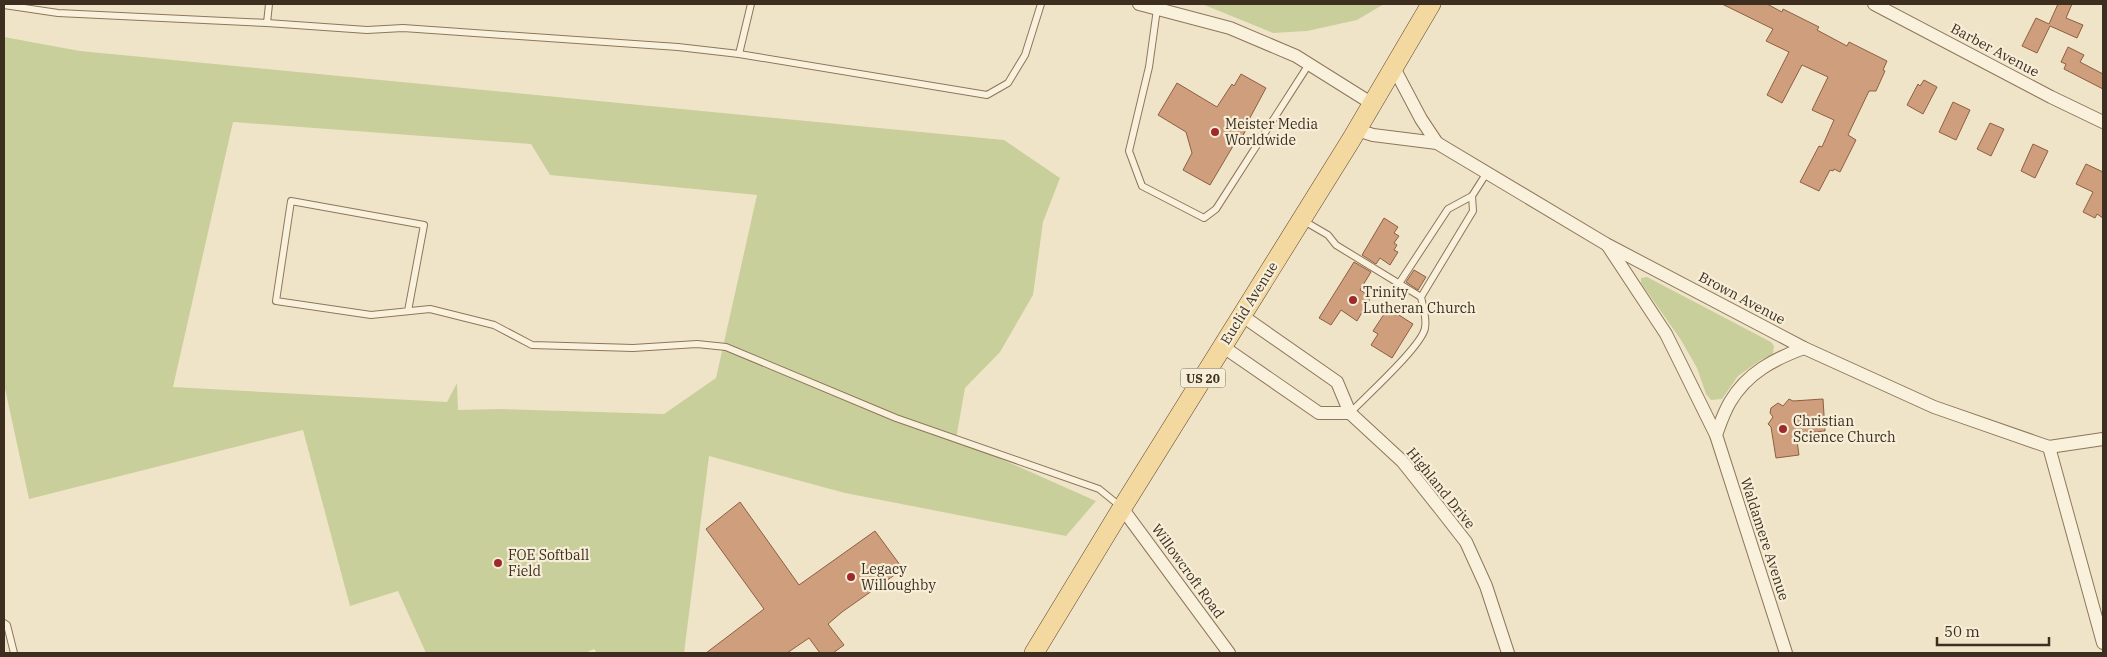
<svg xmlns="http://www.w3.org/2000/svg" width="2107" height="657" viewBox="0 0 2107 657" font-family="'IBM Plex Serif',serif">
  <style>
    .green { fill: #c9cf9b; fill-rule: evenodd }
    .building { fill: #cf9f7d; stroke: #8d5f41 }
    .lines { fill: none; stroke-linecap: round; stroke-linejoin: round }
    .lane-casing { stroke: #8d765c; stroke-width: 8 }
    .street-casing { stroke: #8d765c; stroke-width: 14 }
    .primary-casing { stroke: #5b4430; stroke-width: 20 }
    .lane { stroke: #faf1dc; stroke-width: 6 }
    .street { stroke: #faf1dc; stroke-width: 12 }
    .primary { stroke: #f3d9a0; stroke-width: 19 }
    .poi-dot { fill: #9e2a2b; stroke: #f7eed8; stroke-width: 2 }
    .labels { text-anchor: middle; dominant-baseline: central; stroke-width: 4.5; stroke-linejoin: round; paint-order: stroke }
    .shield { fill: #f7eed8; stroke: #756857; stroke-width: 1 }
    .shield-label { font-size: 12px; font-weight: bold; fill: #3d2e20 }
    .street-label { font-size: 14px; fill: #3d2e20; stroke: #f7eed8 }
    .poi-label { font-size: 14px; fill: #3d2e20; stroke: #f7eed8; text-anchor: start }
  </style>
  <rect width="100%" height="100%" fill="#f0e4c8"/>
  <!-- green -->
  <g class="green">
    <polygon points="1202,4 1384,4 1357,20 1307,31 1273,33"/>
    <path d="M 4,37 L 80,51 L 1004,140 L 1060,178 L 1043,222 L 1033,295 L 1000,352 L 965,388 L 956,439 L 1096,501 L 1066,536 L 845,493 L 709,456 L 684,653 L 597,653 L 594,649 L 585,653 L 426,653 L 398,591 L 350,606 L 303,430 L 29,499 L 4,384 ZM 233,122 L 531,144 L 550,175 L 757,195 L 716,378 L 664,414 L 500,409 L 458,410 L 457,383 L 447,402 L 173,387 Z"/>
    <polygon points="1647,277 1771,342 1774,346 1773,354 1759,361 1738,376 1722,399 1711,400 1706,394 1697,368 1681,340 1641,283 1641,278"/>
  </g>
  <!-- building -->
  <g class="building">
    <polygon points="1722,4 1767,4 1782,12 1783,9 1819,27 1817,30 1847,46 1849,42 1887,61 1883,70 1885,71 1876,91 1869,91 1848,135 1856,140 1840,172 1834,169 1833,171 1830,170 1819,191 1800,182 1819,146 1822,147 1834,120 1812,110 1828,77 1802,65 1782,103 1767,95 1789,52 1766,41 1773,29"/>
    <polygon points="2058,4 2072,4 2066,18 2083,25 2077,38 2050,26 2037,53 2022,46 2036,18 2049,24"/>
    <polygon points="2068,47 2084,55 2080,62 2103,74 2103,89 2064,69 2066,64 2061,62"/>
    <polygon points="1241,74 1266,88 1245,127 1247,128 1239,143 1236,141 1210,185 1183,170 1192,153 1186,132 1158,115 1177,83 1217,107 1232,84 1234,86"/>
    <polygon points="1924,80 1937,87 1923,114 1907,105 1918,84 1920,86"/>
    <polygon points="1953,102 1970,110 1956,140 1939,132"/>
    <polygon points="1990,123 2004,129 1991,156 1977,149"/>
    <polygon points="2033,144 2048,151 2035,178 2021,171"/>
    <polygon points="2086,164 2103,172 2103,218 2097,214 2095,218 2083,212 2093,192 2076,184"/>
    <polygon points="1384,218 1398,227 1394,233 1399,236 1394,243 1397,245 1394,250 1398,252 1390,265 1380,258 1376,264 1362,255"/>
    <polygon points="1354,262 1371,272 1360,290 1371,297 1357,321 1341,310 1331,325 1319,318"/>
    <polygon points="1414,270 1426,277 1418,290 1406,282"/>
    <polygon points="1388,308 1413,324 1392,358 1371,345 1378,334 1373,331"/>
    <polygon points="1789,399 1793,401 1823,399 1825,431 1796,434 1799,455 1776,458 1771,427 1768,424 1773,417 1770,413 1771,408 1778,403 1783,406"/>
    <polygon points="740,502 799,585 875,531 903,569 842,612 828,624 844,645 833,653 820,653 809,638 787,653 706,653 764,609 706,529"/>
  </g>
  <g class="lines">
    <!-- lane casing -->
    <g class="lane-casing">
      <g id="lane">
        <polyline points="4,5 58,13 267,23 269,4"/>
        <polyline points="1157,9 1149,67 1129,151 1142,186 1204,218 1216,209 1309,64"/>
        <polyline points="267,23 367,30 403,28 678,47 739,54 751,4"/>
        <polyline points="739,54 987,95 1008,83 1025,55 1041,4"/>
        <polyline points="1304,221 1328,235 1336,245 1421,297 1473,211 1472,196 1486,174"/>
        <polyline points="1400,282 1448,209 1472,196"/>
        <polyline points="408,311 424,225 291,201 276,301 371,315 430,309 494,325 532,345 633,348 697,344 726,347 896,418 1099,489 1120,506"/>
        <path d="M 1350,413 C 1365,397 1422,346 1425,328 C 1427,319 1423,306 1421,297"/>
        <polyline points="4,623 7,625 14,653"/>
      </g>
    </g>
    <!-- street casing -->
    <g class="street-casing">
      <g id="street">
        <polyline points="1139,4 1230,28 1296,56 1371,103"/>
        <polyline points="1874,4 2051,97 2103,122"/>
        <polyline points="1393,66 1421,119 1437,143"/>
        <polyline points="1357,130 1373,135 1437,143 1606,244 1804,348 1934,407 2049,447 2103,439"/>
        <polyline points="1608,246 1666,334 1716,435 1786,653"/>
        <polyline points="1241,315 1337,382 1350,413 1402,461 1441,510 1466,542 1486,586 1508,653"/>
        <polyline points="1222,346 1319,413 1350,413"/>
        <path d="M 1716,435 C 1720,424 1724,412 1730,402 C 1747,373 1774,359 1804,348"/>
        <polyline points="2049,447 2103,643"/>
        <polyline points="1122,508 1229,653"/>
      </g>
    </g>
    <!-- primary casing -->
    <g class="primary-casing">
      <polyline id="primary" points="1034,653 1122,508 1351,140 1431,4"/>
    </g>
    <!-- lane -->
    <use href="#lane" class="lane"/>
    <!-- street -->
    <use href="#street" class="street"/>
    <!-- primary -->
    <use href="#primary" class="primary"/>
  </g>
  <!-- markers -->
  <g class="poi-dot">
    <circle cx="1215" cy="132" r="5"/>
    <circle cx="1353" cy="300" r="5"/>
    <circle cx="1783" cy="429" r="5"/>
    <circle cx="498" cy="563" r="5"/>
    <circle cx="851" cy="577" r="5"/>
  </g>
  <g class="labels">
    <!-- shield labels -->
    <rect class="shield" x="1180.5" y="368.5" width="45" height="19" rx="4"/>
    <g class="shield-label">
      <text x="1203" y="378">US 20</text>
    </g>
    <!-- street labels -->
    <g class="street-label">
      <text transform="translate(1995 50) rotate(28)">Barber Avenue</text>
      <text transform="translate(1742 298) rotate(28)">Brown Avenue</text>
      <text transform="translate(1249 303) rotate(-58)">Euclid Avenue</text>
      <text transform="translate(1441 488) rotate(51)">Highland Drive</text>
      <text transform="translate(1765 539) rotate(72)">Waldamere Avenue</text>
      <text transform="translate(1188 571) rotate(54)">Willowcroft Road</text>
    </g>
    <!-- poi labels -->
    <g class="poi-label">
      <text x="1225" y="124">Meister Media<tspan x="1225" dy="16">Worldwide</tspan></text>
      <text x="1363" y="292">Trinity<tspan x="1363" dy="16">Lutheran Church</tspan></text>
      <text x="1793" y="421">Christian<tspan x="1793" dy="16">Science Church</tspan></text>
      <text x="508" y="555">FOE Softball<tspan x="508" dy="16">Field</tspan></text>
      <text x="861" y="569">Legacy<tspan x="861" dy="16">Willoughby</tspan></text>
    </g>
  </g>
  <!-- border -->
  <rect width="2107" height="657" fill="none" stroke="#3d2e20" stroke-width="10"/>
  <!-- scale -->
  <path d="M1937 637v8h112v-8" fill="none" stroke="#3d2e20" stroke-width="2.5"/>
  <text x="1944" y="637" font-size="15" fill="#3d2e20" stroke="#f7eed8" stroke-width="4" paint-order="stroke">50 m</text>
</svg>
